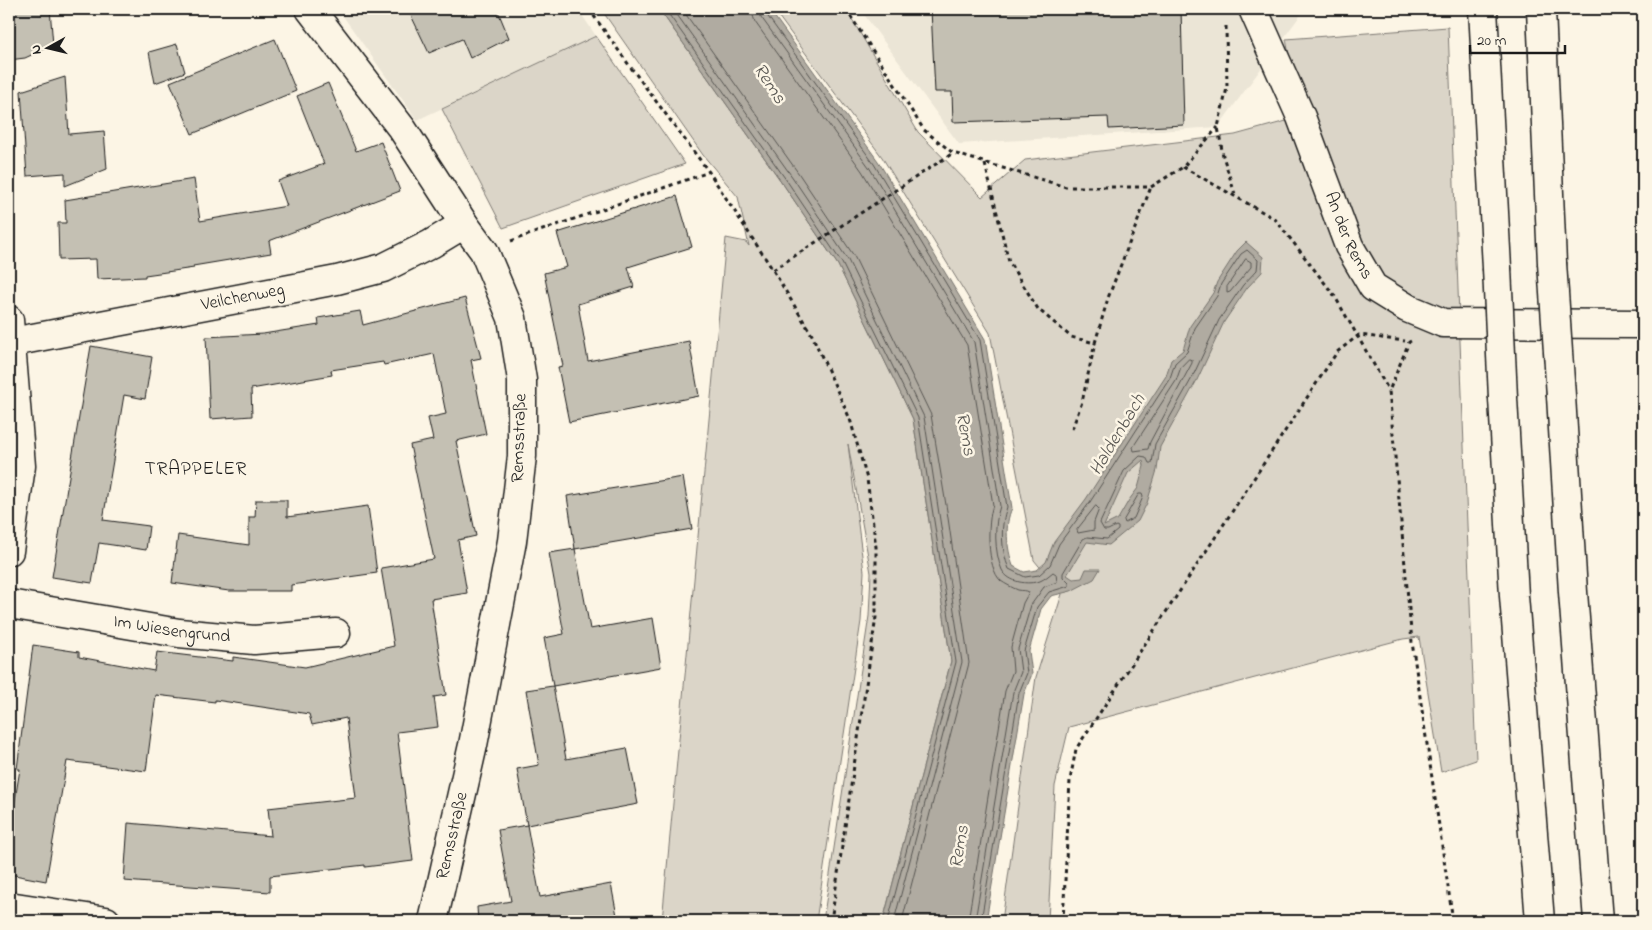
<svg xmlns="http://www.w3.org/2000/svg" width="1652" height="930" viewBox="0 0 1652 930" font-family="'Indie Flower',sans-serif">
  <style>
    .built { fill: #ebe5d6 }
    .green { fill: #dbd5c8; stroke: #7c7872 }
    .water { fill: #b0aba1; stroke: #75726c; fill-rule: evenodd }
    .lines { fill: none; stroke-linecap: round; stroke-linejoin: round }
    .shore { stroke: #575551; stroke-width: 1 }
    .building { fill: #c4c0b3; stroke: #1c1c1c }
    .minor-casing { stroke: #1c1c1c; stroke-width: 31 }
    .trunk-casing { stroke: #1c1c1c; stroke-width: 31 }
    .path { stroke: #1c1c1c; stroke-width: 3; stroke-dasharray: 4 4; stroke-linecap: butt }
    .minor { stroke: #fcf5e5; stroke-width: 28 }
    .trunk { stroke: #fcf5e5; stroke-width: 28 }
    .trunk-bridge-casing { stroke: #1c1c1c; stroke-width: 31; stroke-linecap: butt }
    .trunk-bridge { stroke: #fcf5e5; stroke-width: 28 }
    .labels { text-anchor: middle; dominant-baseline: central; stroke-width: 5; stroke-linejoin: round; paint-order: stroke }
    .street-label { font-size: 18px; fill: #1c1c1c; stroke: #fcf5e5 }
    .water-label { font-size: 19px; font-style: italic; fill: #575551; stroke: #fcf5e5 }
    .neighbourhood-label { font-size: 19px; letter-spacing: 1px; fill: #1c1c1c; stroke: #fcf5e5 }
  </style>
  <rect width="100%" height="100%" fill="#fcf5e5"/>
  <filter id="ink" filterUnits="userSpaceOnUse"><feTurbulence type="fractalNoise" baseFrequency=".02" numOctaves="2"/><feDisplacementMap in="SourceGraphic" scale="10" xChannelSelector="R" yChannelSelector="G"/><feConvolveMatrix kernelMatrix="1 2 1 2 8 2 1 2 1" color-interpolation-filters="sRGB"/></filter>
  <g filter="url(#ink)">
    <!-- built -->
    <g class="built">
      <polygon points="338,9 578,9 596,36 417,120"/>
      <polygon points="860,9 1305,9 1218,127 959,144"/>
    </g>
    <!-- green -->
    <g class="green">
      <polygon points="601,9 659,9 783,184 838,265 913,419 951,661 883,921 823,921 869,616 871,573 848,444 864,572 861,621 816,921 662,921 726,238 746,242 749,246 738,197 703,155"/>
      <polygon points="773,9 846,9 918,132 982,197 1025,160 1235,135 1301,117 1286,39 1448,27 1476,760 1441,772 1419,637 1403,639 1069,727 1055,786 1048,921 1002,921 1036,677 1062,594 1034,560 990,333 882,157"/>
      <polygon points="596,36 685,164 503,228 442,109"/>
    </g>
    <!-- water -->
    <path class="water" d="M 659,9 L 769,9 L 878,161 L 985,339 L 1012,508 C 1004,525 1007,548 1013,566 L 1024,572 L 1037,570 L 1046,562 L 1054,542 L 1086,499 L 1166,376 L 1171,360 L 1183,350 L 1190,326 L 1213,293 L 1217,282 L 1237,251 L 1246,242 L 1263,257 L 1262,272 L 1247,288 L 1224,322 L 1197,380 L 1160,447 L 1157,470 L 1147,503 L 1138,521 L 1109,545 L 1087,542 L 1067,575 L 1073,579 L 1082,578 L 1086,569 L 1100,569 L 1094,579 L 1071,591 L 1051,596 L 1041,609 L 1029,651 L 1032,674 L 1024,694 L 986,921 L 883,921 L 951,661 L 913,419 L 838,265 L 783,184 ZM 1143,460 L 1144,466 L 1138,488 L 1129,500 L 1118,519 L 1104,526 L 1128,473 Z"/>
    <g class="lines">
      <!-- shore -->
      <g class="shore">
        <polyline points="665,9 787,181 842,263 918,418 956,662 888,921"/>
        <polyline points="673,9 793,178 848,260 924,417 962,662 894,921"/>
        <polyline points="682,9 799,174 854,256 931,415 947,511 969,663 902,921"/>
        <path d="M 751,9 L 755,22 L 862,171 L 967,345 L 993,505 C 987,522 986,567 1001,581 C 1005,584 1013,588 1018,590 C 1023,591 1026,590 1029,592 L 1023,603 L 1011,647 L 1013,671 L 1005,691 L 968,921"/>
        <path d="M 759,9 L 761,17 L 869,167 L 974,342 L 1000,506 C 994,524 994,552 1002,570 C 1009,583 1028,585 1040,581 C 1045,579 1049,575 1053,572 L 1056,574 L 1057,582 L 1044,587 L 1031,605 L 1018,649 L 1021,672 L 1013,692 L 975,921"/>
        <path d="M 765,9 L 766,14 L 874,164 L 980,340 L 1007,507 C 1000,526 1001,550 1009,569 L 1025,577 L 1039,575 L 1050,565 L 1059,544 L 1090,502 L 1170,378 L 1175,363 L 1187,352 L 1195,328 L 1217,296 L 1221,284 L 1241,254 L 1247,250 L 1258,260 L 1257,270 L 1243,285 L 1219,320 L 1192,378 L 1155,444 L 1152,463 L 1149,463 L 1146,457 L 1140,456 L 1124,471 L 1100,523 L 1104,530 L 1108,530 L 1116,526 L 1118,527 L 1118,530 L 1107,539 L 1087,537 L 1083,539 L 1063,573 L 1063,577 L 1069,583 L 1069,586 L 1049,592 L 1037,607 L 1024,651 L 1027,673 L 1019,693 L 981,921"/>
        <polygon points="1246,259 1251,262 1251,267 1230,292 1227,293 1227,287"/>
        <polygon points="1189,359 1192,360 1192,363 1150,442 1148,449 1134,451 1133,447 1176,381 1181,367"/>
        <polygon points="1139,494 1142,494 1143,497 1134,518 1125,523 1124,520"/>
        <polygon points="1096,506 1099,509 1094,522 1094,530 1078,533 1077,530"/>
      </g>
    </g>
    <!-- building -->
    <g class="building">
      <polygon points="9,9 50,9 53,45 25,58 9,60"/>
      <polygon points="408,9 497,9 509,38 470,58 462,39 429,53"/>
      <polygon points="931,9 1037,9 1038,12 1181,9 1184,125 1109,129 1108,117 953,122 952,92 935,92"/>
      <polygon points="275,39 296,91 192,134 170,82"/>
      <polygon points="177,44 185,72 155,83 149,52"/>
      <polygon points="65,77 69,134 104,131 107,169 65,186 65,173 27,176 21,91"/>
      <polygon points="328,83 356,151 381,142 400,191 269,241 271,253 193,266 194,268 145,275 145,277 97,279 96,259 59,260 58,223 66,223 65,200 194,179 200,221 287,206 278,181 324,164 297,96"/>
      <polygon points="677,196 692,247 628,267 634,287 578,304 588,361 689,341 699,396 569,422 558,367 563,366 544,273 567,267 557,233"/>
      <polygon points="465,298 481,358 471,360 486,434 456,441 476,536 458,540 467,593 431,599 446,695 434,697 438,727 397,732 413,861 365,867 365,865 270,876 270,892 124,881 128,823 271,836 268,808 356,798 346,718 312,725 309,714 215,700 215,702 156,695 146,771 67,761 46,881 9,874 9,837 20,769 17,769 33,645 79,652 79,657 154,671 157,652 233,661 233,657 305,667 394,646 381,568 434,559 410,445 433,440 428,418 446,414 434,354 384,365 383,362 331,370 332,375 251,389 252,416 210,419 206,337 263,334 319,325 318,318 360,311 363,325"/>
      <polygon points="91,346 152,357 145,399 124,395 103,520 149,526 146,550 99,543 92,583 52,577"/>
      <polygon points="683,477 692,529 575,549 567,496"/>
      <polygon points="256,500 287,500 287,517 368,506 377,573 291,585 291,591 229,591 172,583 178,535 249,545 249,517 255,517"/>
      <polygon points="575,549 590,629 653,618 661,667 553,686 544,638 564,634 549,553"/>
      <polygon points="553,686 566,759 627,748 638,804 527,825 517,769 539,765 526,690"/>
      <polygon points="527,825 540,897 611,884 618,921 478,921 477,907 511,901 498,830"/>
    </g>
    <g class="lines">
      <!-- minor casing -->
      <g class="minor-casing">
        <g id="minor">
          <polyline points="310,9 403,130 464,224 484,251 512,318 522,380 522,456 512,541 473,745 433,921"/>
          <path id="s1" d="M 1253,9 L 1301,117 L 1349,246 L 1373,287 L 1407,308 L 1443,323 L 1643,324"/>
          <polyline points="9,320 21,466 9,551"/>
          <path id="s2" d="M 12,342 L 337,280 L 383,268 L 431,244 L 464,224"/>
          <path id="s3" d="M 9,604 L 179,633 L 254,640 L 336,633"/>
          <polyline points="9,906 106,921"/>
        </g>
      </g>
      <!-- trunk casing -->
      <g class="trunk-casing">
        <g id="trunk">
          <polyline points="1483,9 1497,268"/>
          <polyline points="1541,9 1552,263"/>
          <polyline points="1561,396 1573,592 1598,921"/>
          <polyline points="1503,398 1514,596 1540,921"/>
        </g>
      </g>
      <!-- path -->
      <g class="path">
        <polyline points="589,9 629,65 709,172 773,270 812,335 850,419 867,479 876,547 876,617 831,921"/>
        <polyline points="846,9 924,130 953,153 1066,187 1151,187 1183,167 1218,127"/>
        <polyline points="1226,26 1227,88 1218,127 1223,156 1235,194"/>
        <polyline points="985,164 1009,262 1038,309 1071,337 1095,343 1108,298 1151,187"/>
        <polyline points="1183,167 1275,219 1334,295 1389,391"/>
        <polyline points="511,241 709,172"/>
        <polyline points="773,270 953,153"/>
        <polyline points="1411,341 1409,342 1389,391 1412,642 1453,921"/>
        <polyline points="1072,429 1082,402 1095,343"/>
        <polyline points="1063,921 1070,780 1076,749 1337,352 1359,335 1405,341"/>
      </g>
      <!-- minor -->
      <use href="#minor" class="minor"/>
      <!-- trunk -->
      <use href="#trunk" class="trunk"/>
      <!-- trunk-bridge casing -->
      <g class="trunk-bridge-casing">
        <g id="trunk-bridge">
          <polyline points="1552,263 1561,396"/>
          <polyline points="1497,268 1503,398"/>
        </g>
      </g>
      <!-- trunk-bridge -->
      <use href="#trunk-bridge" class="trunk-bridge"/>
    </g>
  </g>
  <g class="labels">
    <!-- street labels -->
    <g class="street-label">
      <text stroke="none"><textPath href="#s1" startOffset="246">An der Rems</textPath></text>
      <text stroke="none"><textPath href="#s2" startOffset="235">Veilchenweg</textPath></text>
      <text transform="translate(520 438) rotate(-88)">Remsstraße</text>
      <text stroke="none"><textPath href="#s3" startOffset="165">Im Wiesengrund</textPath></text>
      <text transform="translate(453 836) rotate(-77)">Remsstraße</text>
    </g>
    <!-- water labels -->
    <g class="water-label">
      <text transform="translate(769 84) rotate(57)">Rems</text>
      <text transform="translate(965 434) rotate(80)">Rems</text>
      <text transform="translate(1118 435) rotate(-59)">Haldenbach</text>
      <text transform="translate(960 847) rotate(-80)">Rems</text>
    </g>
    <!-- neighbourhood labels -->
    <g class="neighbourhood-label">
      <text x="196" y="469">TRAPPELER</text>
    </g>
  </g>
  <!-- margin -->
  <rect width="1652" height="930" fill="none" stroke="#fcf5e5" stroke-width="30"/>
  <rect x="15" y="15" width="1622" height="900" fill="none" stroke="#1c1c1c" stroke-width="2" filter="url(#ink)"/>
  <!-- north arrow -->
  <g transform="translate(48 48) rotate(262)" stroke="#fcf5e5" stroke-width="4" paint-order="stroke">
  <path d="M0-4L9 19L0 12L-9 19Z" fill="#1c1c1c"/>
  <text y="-8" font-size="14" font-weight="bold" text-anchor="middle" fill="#1c1c1c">N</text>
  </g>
  <!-- scale -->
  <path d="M1470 45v8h95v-8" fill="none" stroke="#1c1c1c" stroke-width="2.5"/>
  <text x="1477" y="45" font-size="15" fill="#1c1c1c" stroke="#fcf5e5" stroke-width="4" paint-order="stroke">20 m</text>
</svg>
